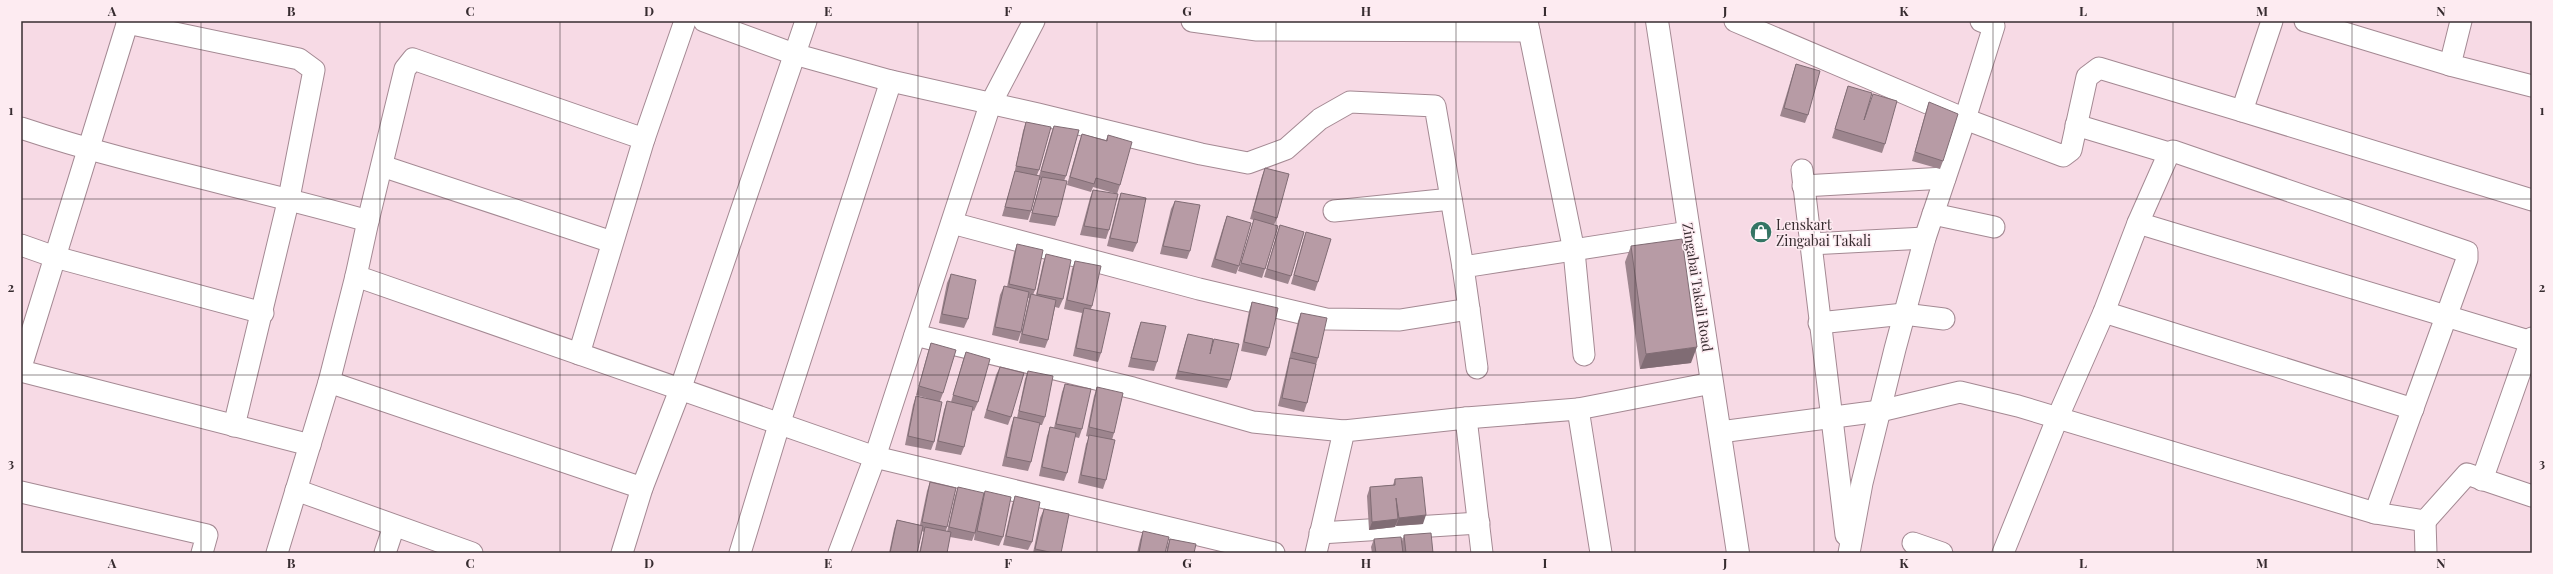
<svg xmlns="http://www.w3.org/2000/svg" width="2553" height="574" viewBox="0 0 2553 574" font-family="'Playfair Display',serif">
  <style>
    .lines { fill: none; stroke-linecap: round; stroke-linejoin: round }
    .street-casing { stroke: #a48993; stroke-width: 23 }
    .secondary-casing { stroke: #a48993; stroke-width: 24 }
    .street { stroke: #fff; stroke-width: 21 }
    .secondary { stroke: #fff; stroke-width: 22 }
    .wall { fill: #9d858e }
    .shaded-wall { fill: #806c74 }
    .building { fill: #b79ba5; stroke: #806c74 }
    .grid { fill: none; stroke: #372c30; stroke-width: 1; stroke-opacity: 0.55 }
    .labels { text-anchor: middle; dominant-baseline: central; stroke-width: 3; stroke-linejoin: round; paint-order: stroke }
    .poi-label { font-size: 14px; fill: #372c30; stroke: #fdebf1; text-anchor: start }
    .street-label { font-size: 14px; fill: #372c30; stroke: #fdebf1 }
    .neatline { fill: none; stroke: #372c30; stroke-width: 1.5 }
    .grid-label { font-size: 13px; text-anchor: middle; font-weight: bold; fill: #372c30 }
  </style>
  <rect width="100%" height="100%" fill="#f7dae5"/>
  <g class="lines">
    <!-- street casing -->
    <g class="street-casing">
      <g id="street">
        <polyline points="704,21 794,54 891,81 1038,114 1201,154 1248,163 1286,149 1320,119 1350,102 1435,106 1463,267"/>
        <polyline points="1192,21 1257,30 1529,31"/>
        <polyline points="1527,21 1574,251 1584,355"/>
        <polyline points="1735,21 1965,119 2063,156 2071,150 2087,77 2099,68 2242,111"/>
        <polyline points="2272,21 2242,111 2532,200"/>
        <polyline points="2305,21 2450,65"/>
        <polyline points="2461,21 2450,65 2532,86"/>
        <polyline points="127,23 299,59 314,70 289,198 234,426"/>
        <polyline points="2076,125 2169,153"/>
        <path d="M 21,128 C 135,166 253,188 368,221 L 356,276 L 875,457 L 1274,553"/>
        <polyline points="382,166 612,242"/>
        <polyline points="1802,170 1846,535"/>
        <polyline points="1803,186 1945,178"/>
        <polyline points="1334,211 1451,199"/>
        <polyline points="1933,214 1994,227"/>
        <polyline points="368,221 405,69 413,59 644,139"/>
        <polyline points="952,223 1199,289 1326,319 1400,320 1469,309 1463,267 1689,232"/>
        <polyline points="2138,223 2532,342"/>
        <polyline points="1810,244 1925,238"/>
        <polyline points="21,245 55,257 263,313"/>
        <polyline points="1469,309 1477,368"/>
        <polyline points="2104,312 2413,409"/>
        <polyline points="1819,323 1904,314 1944,319"/>
        <polyline points="915,335 1133,388 1253,422 1344,431"/>
        <polyline points="579,354 644,139 685,21"/>
        <polyline points="21,367 128,21"/>
        <polyline points="21,371 310,445"/>
        <polyline points="329,382 642,488"/>
        <polyline points="1578,409 1601,553"/>
        <polyline points="1466,418 1482,553"/>
        <polyline points="1720,432 1880,411 1960,392 2018,406 2375,513 2425,521 2467,474 2532,496"/>
        <polyline points="2482,480 2532,338"/>
        <polyline points="296,490 472,553"/>
        <polyline points="21,492 207,535 202,553"/>
        <polyline points="2425,521 2426,553"/>
        <polyline points="1320,533 1479,523"/>
        <polyline points="1913,543 1942,553"/>
        <polyline points="277,553 329,382 356,276"/>
        <polyline points="385,553 394,526"/>
        <polyline points="622,553 642,488 680,390 806,21"/>
        <polyline points="740,553 779,425 891,81"/>
        <polyline points="839,553 875,457 990,105 1034,21"/>
        <polyline points="1316,553 1344,431 1466,418 1578,409 1712,383"/>
        <polyline points="1849,553 1862,483 1895,349 1925,238 1965,119 1994,26 1981,21"/>
        <polyline points="2003,553 2057,419 2104,312 2138,223 2169,153 2173,151 2467,252 2467,259 2375,513"/>
      </g>
    </g>
    <!-- secondary casing -->
    <g class="secondary-casing">
      <polyline id="secondary" points="1657,21 1738,553"/>
    </g>
    <!-- street -->
    <use href="#street" class="street"/>
    <!-- secondary -->
    <use href="#secondary" class="secondary"/>
  </g>
  <!-- wall -->
  <g class="wall">
    <polygon points="1796,64 1808,115 1805,123 1780,116 1793,73"/>
    <polygon points="1848,86 1867,111 1885,144 1882,153 1832,138 1845,95"/>
    <polygon points="1929,102 1943,161 1940,169 1912,161 1926,111"/>
    <polygon points="1026,122 1039,170 1037,175 1039,176 1051,134 1054,126 1066,176 1064,181 1058,217 1055,226 1029,222 1041,180 1039,180 1031,211 1028,220 1002,216 1014,175 1023,131"/>
    <polygon points="1082,134 1106,140 1108,135 1120,185 1117,194 1093,187 1091,192 1067,185 1079,142"/>
    <polygon points="1265,168 1277,218 1274,225 1265,269 1262,278 1238,271 1254,220 1250,219 1262,176"/>
    <polygon points="1093,190 1109,230 1106,239 1080,235 1090,198"/>
    <polygon points="1121,193 1137,243 1133,252 1107,246 1118,202"/>
    <polygon points="1175,201 1190,251 1187,259 1160,254 1171,209"/>
    <polygon points="1227,216 1239,266 1236,274 1211,267 1224,224"/>
    <polygon points="1280,225 1291,276 1288,284 1264,277 1277,234"/>
    <polygon points="1306,232 1318,282 1315,291 1291,284 1303,241"/>
    <polygon points="1017,244 1035,290 1033,295 1036,295 1043,263 1046,254 1063,299 1059,308 1055,307 1048,340 1045,348 1019,343 1028,303 1029,298 1028,298 1021,332 1018,341 992,335 1000,295 1004,286 1007,287 1014,253"/>
    <polygon points="1631,246 1691,363 1640,369 1625,262"/>
    <polygon points="1075,261 1092,306 1091,309 1101,353 1098,362 1073,356 1082,313 1064,309 1072,269"/>
    <polygon points="951,274 968,319 964,328 939,323 947,283"/>
    <polygon points="1252,302 1269,348 1266,356 1241,351 1249,311"/>
    <polygon points="1301,313 1318,358 1316,365 1307,403 1304,412 1278,406 1298,321"/>
    <polygon points="1141,322 1157,362 1154,371 1128,367 1138,330"/>
    <polygon points="1188,334 1211,346 1214,339 1230,380 1227,388 1175,379 1185,343"/>
    <polygon points="931,343 943,393 940,401 934,442 931,450 905,445 913,405 916,396 930,399 916,395 928,352"/>
    <polygon points="966,352 978,402 974,411 972,410 964,447 961,455 935,450 944,410 947,401 951,402 963,360"/>
    <polygon points="1000,367 1011,417 1008,425 984,418 996,375"/>
    <polygon points="1028,371 1045,417 1042,425 1039,425 1031,462 1028,471 1002,466 1011,426 1014,417 1017,418 1025,379"/>
    <polygon points="1065,384 1082,429 1079,438 1075,437 1067,473 1064,481 1039,476 1047,436 1050,427 1054,428 1062,392"/>
    <polygon points="1097,387 1114,433 1112,440 1106,480 1103,489 1078,483 1086,444 1089,437 1086,436 1094,396"/>
    <polygon points="1395,479 1423,524 1396,526 1396,524 1395,527 1369,530 1367,496 1370,487 1393,485"/>
    <polygon points="930,482 947,527 946,531 947,532 955,496 958,487 982,500 985,491 1003,537 999,546 974,540 975,533 972,541 950,537 947,553 919,553 924,532 922,531 917,553 889,553 894,529 897,520 920,525 927,491"/>
    <polygon points="1015,496 1032,542 1028,550 1003,545 1012,505"/>
    <polygon points="1044,509 1061,553 1027,553 1033,553 1040,518"/>
    <polygon points="1143,531 1165,553 1137,553 1140,540"/>
    <polygon points="1404,535 1433,553 1372,553 1371,547 1374,539 1402,541"/>
    <polygon points="1170,539 1194,553 1166,553 1167,547"/>
  </g>
  <!-- shaded-wall -->
  <g class="shaded-wall">
    <polygon points="1697,347 1691,363 1640,369 1646,354"/>
    <polygon points="1426,515 1423,524 1396,526 1399,518"/>
    <polygon points="1398,519 1395,527 1369,530 1372,522"/>
  </g>
  <!-- building -->
  <g class="building">
    <polygon points="1796,64 1820,71 1808,115 1784,108"/>
    <polygon points="1848,86 1872,93 1864,120 1873,94 1897,101 1885,144 1835,129"/>
    <polygon points="1929,102 1958,114 1943,161 1915,152"/>
    <polygon points="1026,122 1051,127 1039,170 1016,166"/>
    <polygon points="1054,126 1079,130 1066,176 1041,171"/>
    <polygon points="1082,134 1107,141 1108,135 1132,142 1120,185 1096,178 1094,184 1070,177"/>
    <polygon points="1265,168 1289,174 1277,218 1253,211"/>
    <polygon points="1015,171 1040,176 1031,211 1005,207"/>
    <polygon points="1042,177 1067,181 1058,217 1032,213"/>
    <polygon points="1093,190 1118,194 1109,230 1084,226"/>
    <polygon points="1121,193 1146,198 1137,243 1110,238"/>
    <polygon points="1175,201 1200,205 1190,251 1163,246"/>
    <polygon points="1227,216 1251,223 1239,266 1215,259"/>
    <polygon points="1254,219 1278,226 1265,269 1241,263"/>
    <polygon points="1280,225 1304,232 1291,276 1267,269"/>
    <polygon points="1306,232 1331,239 1318,282 1294,275"/>
    <polygon points="1682,239 1697,347 1646,354 1631,246"/>
    <polygon points="1017,244 1043,250 1035,290 1009,284"/>
    <polygon points="1046,254 1071,260 1063,299 1037,294"/>
    <polygon points="1075,261 1101,266 1092,306 1067,300"/>
    <polygon points="951,274 976,280 968,319 942,314"/>
    <polygon points="1004,286 1029,292 1021,332 995,327"/>
    <polygon points="1031,294 1056,300 1048,340 1022,334"/>
    <polygon points="1252,302 1278,308 1269,348 1244,342"/>
    <polygon points="1084,308 1110,313 1101,353 1076,348"/>
    <polygon points="1301,313 1327,318 1318,358 1292,352"/>
    <polygon points="1141,322 1166,326 1157,362 1131,358"/>
    <polygon points="1188,334 1213,339 1210,354 1214,339 1239,344 1230,380 1178,371"/>
    <polygon points="931,343 956,350 943,393 919,386"/>
    <polygon points="966,352 990,359 978,402 953,395"/>
    <polygon points="1290,358 1316,364 1307,403 1282,398"/>
    <polygon points="1000,367 1024,373 1011,417 987,410"/>
    <polygon points="1028,371 1053,376 1045,417 1019,411"/>
    <polygon points="1065,384 1091,389 1082,429 1056,424"/>
    <polygon points="1097,387 1123,393 1114,433 1089,427"/>
    <polygon points="916,396 942,402 934,442 908,436"/>
    <polygon points="947,401 973,407 964,447 938,441"/>
    <polygon points="1014,417 1040,423 1031,462 1006,457"/>
    <polygon points="1050,427 1076,433 1067,473 1042,467"/>
    <polygon points="1089,435 1115,440 1106,480 1081,475"/>
    <polygon points="1422,477 1426,515 1399,518 1396,498 1398,519 1372,522 1370,487 1395,485 1395,479"/>
    <polygon points="930,482 956,488 947,527 922,522"/>
    <polygon points="958,487 984,493 975,533 949,527"/>
    <polygon points="985,491 1011,497 1003,537 977,531"/>
    <polygon points="1015,496 1040,502 1032,542 1006,536"/>
    <polygon points="1044,509 1069,514 1061,553 1054,553 1035,549"/>
    <polygon points="897,520 923,526 917,553 890,553"/>
    <polygon points="925,527 951,532 947,553 920,553"/>
    <polygon points="1143,531 1169,537 1165,553 1139,553"/>
    <polygon points="1431,533 1433,553 1406,553 1404,535"/>
    <polygon points="1401,537 1403,553 1376,553 1374,539"/>
    <polygon points="1170,539 1196,544 1194,553 1167,553"/>
  </g>
  <!-- grid -->
  <path class="grid" d="M 201,21 L 201,553M 380,21 L 380,553M 560,21 L 560,553M 739,21 L 739,553M 918,21 L 918,553M 1097,21 L 1097,553M 1276,21 L 1276,553M 1456,21 L 1456,553M 1635,21 L 1635,553M 1814,21 L 1814,553M 1993,21 L 1993,553M 2173,21 L 2173,553M 2352,21 L 2352,553M 21,199 L 2532,199M 21,375 L 2532,375"/>
  <!-- icons -->
  <defs>
    <g id="shop-disc" transform="scale(1.15)"><circle r="9.5" fill="#347564" stroke="#fdebf1"/><path d="M-5-2.5h2.3a2.7 3.5 0 0 1 5.4 0H5L5.5 6h-11ZM-1.5-2.5h3a1.5 2.3 0 0 0-3 0Z" fill="#fff"/></g>
  </defs>
  <g fill-rule="evenodd">
    <use href="#shop-disc" x="1761" y="232"/>
  </g>
  <g class="labels">
    <!-- poi labels -->
    <g class="poi-label">
      <text x="1776" y="224">Lenskart<tspan x="1776" dy="16">Zingabai Takali</tspan></text>
    </g>
    <!-- street labels -->
    <g class="street-label">
      <text transform="translate(1698 287) rotate(81)">Zingabai Takali Road</text>
    </g>
  </g>
  <!-- border -->
  <rect width="2553" height="574" fill="none" stroke="#fdebf1" stroke-width="44"/>
  <rect x="22" y="22" width="2509" height="530" class="neatline"/>
  <g class="grid-label">
    <text x="112" y="16">A</text>
    <text x="291" y="16">B</text>
    <text x="470" y="16">C</text>
    <text x="649" y="16">D</text>
    <text x="828" y="16">E</text>
    <text x="1008" y="16">F</text>
    <text x="1187" y="16">G</text>
    <text x="1366" y="16">H</text>
    <text x="1545" y="16">I</text>
    <text x="1725" y="16">J</text>
    <text x="1904" y="16">K</text>
    <text x="2083" y="16">L</text>
    <text x="2262" y="16">M</text>
    <text x="2441" y="16">N</text>
    <text x="11" y="115">1</text>
    <text x="2542" y="115">1</text>
    <text x="11" y="292">2</text>
    <text x="2542" y="292">2</text>
    <text x="11" y="468">3</text>
    <text x="2542" y="468">3</text>
    <text x="112" y="568">A</text>
    <text x="291" y="568">B</text>
    <text x="470" y="568">C</text>
    <text x="649" y="568">D</text>
    <text x="828" y="568">E</text>
    <text x="1008" y="568">F</text>
    <text x="1187" y="568">G</text>
    <text x="1366" y="568">H</text>
    <text x="1545" y="568">I</text>
    <text x="1725" y="568">J</text>
    <text x="1904" y="568">K</text>
    <text x="2083" y="568">L</text>
    <text x="2262" y="568">M</text>
    <text x="2441" y="568">N</text>
  </g>
</svg>
